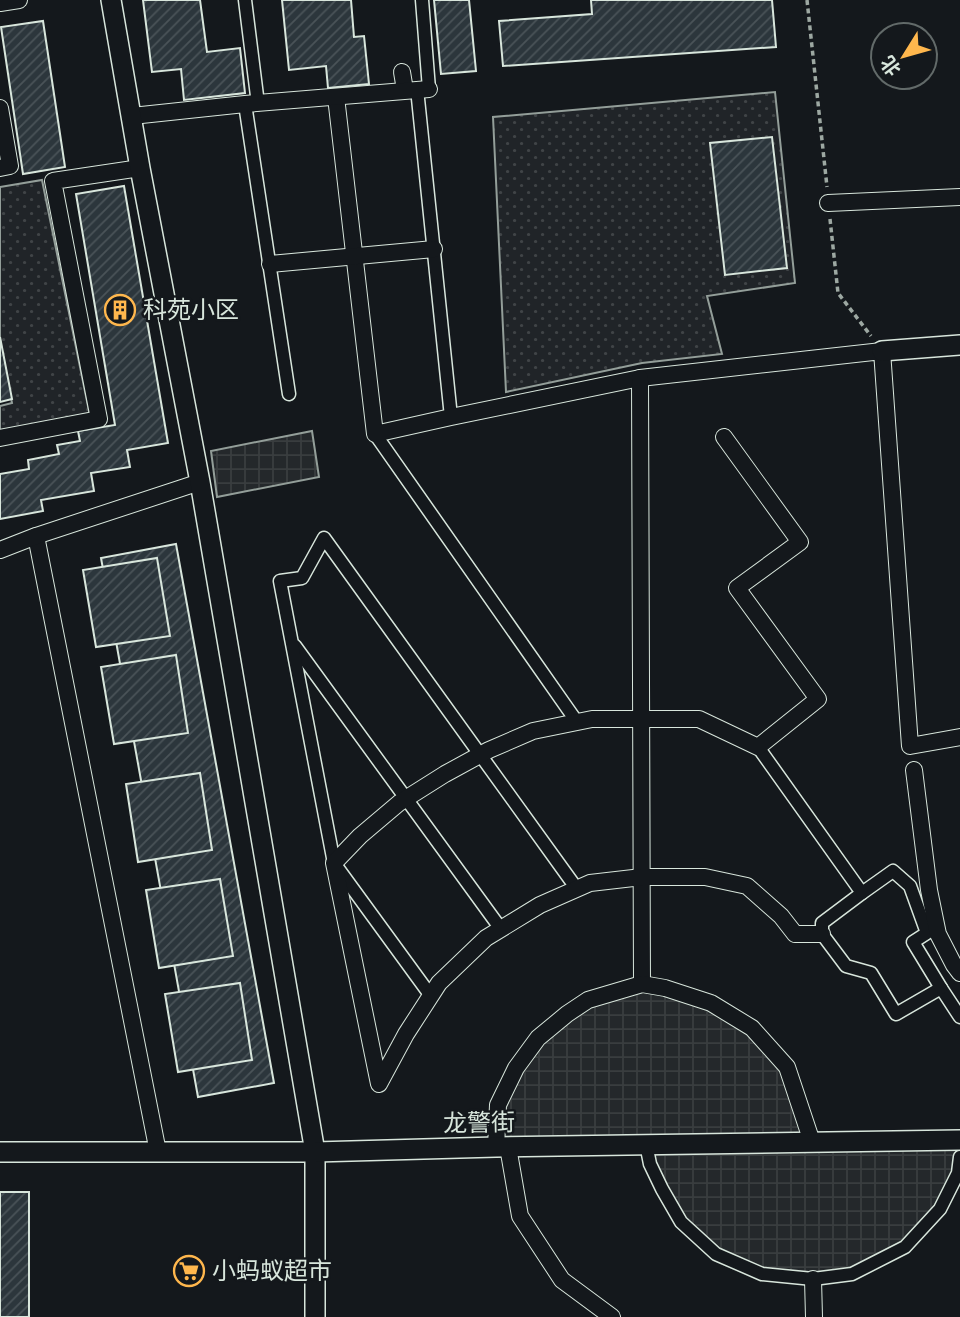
<svg xmlns="http://www.w3.org/2000/svg" width="960" height="1317" viewBox="0 0 960 1317" font-family="'DejaVu Sans','Noto Sans SC',sans-serif">
  <style>
    .grass { fill: url(#grass-dots); stroke: #939e99; stroke-width: 2 }
    .plaza { fill: url(#plaza-grid); stroke: #939e99; stroke-width: 2 }
    .building { fill: url(#building-hatch); stroke: #d8e6dc; stroke-width: 2 }
    .lines { fill: none; stroke-linecap: round; stroke-linejoin: round }
    .pedestrian-casing { stroke: #d8e6dc; stroke-width: 15 }
    .minor-casing { stroke: #d8e6dc; stroke-width: 18 }
    .tertiary-casing { stroke: #d8e6dc; stroke-width: 22 }
    .path { stroke: #9da8a2; stroke-width: 3.5; stroke-dasharray: 5 3.5; stroke-linecap: butt }
    .pedestrian { stroke: #14181c; stroke-width: 12 }
    .minor { stroke: #14181c; stroke-width: 16 }
    .tertiary { stroke: #14181c; stroke-width: 19 }
    .labels { text-anchor: middle; dominant-baseline: central; stroke-width: 5; stroke-linejoin: round; paint-order: stroke }
    .poi-label { font-size: 24px; fill: #d8e6dc; stroke: #14181c; text-anchor: start }
    .street-label { font-size: 24px; fill: #d8e6dc; stroke: #14181c }
  </style>
  <defs>
    <pattern id="grass-dots" width="8" height="8" patternUnits="userSpaceOnUse" patternTransform="scale(1.75)"><rect width="8" height="8" fill="#202428"/><path d="M2 2h.1M6 6h.1" fill="none" stroke="#404447" stroke-width="1.8" stroke-linecap="round"/></pattern>
    <pattern id="plaza-grid" width="8" height="8" patternUnits="userSpaceOnUse" patternTransform="scale(1.75)"><rect width="8" height="8" fill="#24282b"/><path d="M0 4h8M4 0v8" fill="none" stroke="#393d3f"/></pattern>
    <pattern id="building-hatch" width="6" height="6" patternUnits="userSpaceOnUse" patternTransform="scale(1.75)"><rect width="6" height="6" fill="#2c363c"/><path d="M-1 1l2-2M0 6l6-6M5 7l2-2" fill="none" stroke="#4a5358"/></pattern>
  </defs>
  <rect width="100%" height="100%" fill="#14181c"/>
  <!-- grass -->
  <g class="grass">
    <polygon points="775,92 795,283 707,296 722,354 642,363 506,392 493,117"/>
    <polygon points="42,180 90,416 0,434 0,406 12,403 0,340 0,187"/>
  </g>
  <!-- plaza -->
  <g class="plaza">
    <polygon points="312,431 319,477 217,497 211,451"/>
    <polygon points="665,988 752,1028 789,1072 812,1142 960,1140 960,1157 940,1209 905,1247 852,1274 762,1274 716,1254 681,1222 646,1144 496,1147 498,1105 516,1068 588,1000"/>
  </g>
  <!-- building -->
  <g class="building">
    <polygon points="143,0 200,0 207,52 240,48 245,93 184,100 181,69 152,72"/>
    <polygon points="282,0 351,0 354,37 364,36 369,84 328,88 326,66 289,70"/>
    <polygon points="434,0 469,0 476,71 441,74"/>
    <polygon points="591,0 772,0 776,47 503,66 499,21 592,14"/>
    <polygon points="43,21 65,167 23,174 1,27"/>
    <polygon points="772,137 787,268 725,275 710,143"/>
    <polygon points="124,186 168,443 127,450 130,467 91,473 94,491 41,500 43,511 0,519 0,474 29,469 28,460 59,454 57,445 80,441 78,431 115,425 76,194"/>
    <polygon points="0,337 12,399 0,402"/>
    <polygon points="176,544 274,1083 198,1097 101,558"/>
    <polygon points="157,558 170,636 96,647 83,570"/>
    <polygon points="176,655 188,733 114,744 101,667"/>
    <polygon points="200,773 212,850 138,862 126,784"/>
    <polygon points="220,879 233,956 159,968 146,890"/>
    <polygon points="240,983 252,1060 178,1072 165,994"/>
    <rect x="0" y="1192" width="29" height="125"/>
  </g>
  <g class="lines">
    <!-- pedestrian casing -->
    <g class="pedestrian-casing">
      <g id="pedestrian">
        <polyline points="245,0 258,104"/>
        <polyline points="422,0 429,89"/>
        <polyline points="417,89 451,417"/>
        <polyline points="245,104 289,394"/>
        <polyline points="375,434 577,722"/>
        <polyline points="295,646 501,929"/>
        <polyline points="758,747 862,893 822,923 822,934 846,966 871,973 896,1014 941,988 960,1017"/>
        <polyline points="862,893 893,871 910,886 927,933 913,942 941,988"/>
        <polyline points="431,996 334,863 280,581 302,578 324,538 577,889"/>
        <polyline points="646,1144 650,1164 662,1189 681,1222 716,1254 762,1274 813,1279 852,1274 905,1247 940,1209 958,1173 960,1157"/>
      </g>
    </g>
    <!-- minor casing -->
    <g class="minor-casing">
      <g id="minor">
        <polyline points="0,3 19,0"/>
        <polyline points="402,72 405,90"/>
        <polyline points="336,97 375,434 451,417 640,378 882,351 910,746 960,737"/>
        <polyline points="0,108 10,166 0,168"/>
        <polyline points="132,116 245,104 429,89"/>
        <polyline points="828,203 960,197"/>
        <polyline points="270,264 434,249"/>
        <polyline points="640,378 642,984"/>
        <polyline points="724,437 800,542 737,588 818,699 758,747 699,719 592,719 533,731 489,750 445,774 399,803 360,836 334,863 379,1084 406,1034 439,983 486,938 540,905 590,883 642,877 705,877 747,886 781,916 795,934 822,934"/>
        <polyline points="0,438 99,419 53,181 140,168"/>
        <polyline points="36,536 158,1152"/>
        <polyline points="0,550 36,536 200,482"/>
        <polyline points="914,770 929,890 938,934 954,965 960,973"/>
        <polyline points="496,1147 498,1105 516,1068 538,1038 567,1014 588,1000 642,984 665,988 711,1003 752,1028 787,1067 812,1142"/>
        <polyline points="508,1147 520,1216 562,1280 612,1317"/>
        <polyline points="813,1279 814,1317"/>
      </g>
    </g>
    <!-- tertiary casing -->
    <g class="tertiary-casing">
      <g id="tertiary">
        <polyline points="111,0 140,168 200,482 315,1152 315,1317"/>
        <polyline points="882,351 960,345"/>
        <polyline points="0,1152 315,1152 496,1147 960,1140"/>
      </g>
    </g>
    <!-- path -->
    <g class="path">
      <polyline points="807,0 827,187"/>
      <polyline points="830,219 838,293 871,336"/>
    </g>
    <!-- pedestrian -->
    <use href="#pedestrian" class="pedestrian"/>
    <!-- minor -->
    <use href="#minor" class="minor"/>
    <!-- tertiary -->
    <use href="#tertiary" class="tertiary"/>
  </g>
  <!-- icons -->
  <defs>
    <g id="building-ring" transform="scale(1.575)"><circle r="9.5" fill="#14181c" stroke="#ffb74d" stroke-width="1.5"/><path d="M-4-6H4V6H1V3H-1V6H-4ZM-2.5-4.3h1.7v1.8h-1.7ZM.8-4.3h1.7v1.8H.8ZM-2.5-1h1.7V.8h-1.7ZM.8-1h1.7V.8H.8Z" fill="#ffb74d"/></g>
    <g id="supermarket-ring" transform="scale(1.575)"><circle r="9.5" fill="#14181c" stroke="#ffb74d" stroke-width="1.5"/><path d="M-6-5.5h2.5l.6 2H6L4.5 2H-2.5L-4.4-4H-6ZM-1.5 3.2a1.3 1.3 0 1 0 .1 0ZM3 3.2a1.3 1.3 0 1 0 .1 0Z" fill="#ffb74d"/></g>
  </defs>
  <g fill-rule="evenodd">
    <use href="#building-ring" x="120" y="310"/>
    <use href="#supermarket-ring" x="189" y="1271"/>
  </g>
  <g class="labels">
    <!-- poi labels -->
    <g class="poi-label">
      <text x="143" y="310">科苑小区</text>
      <text x="212" y="1271">小蚂蚁超市</text>
    </g>
    <!-- street labels -->
    <g class="street-label">
      <text transform="translate(479 1123) rotate(-1)">龙警街</text>
    </g>
  </g>
  <!-- north arrow -->
  <g transform="translate(904 56) rotate(233)"><circle r="33" fill="#14181c" stroke="#626a69" stroke-width="2"/>
  <path d="M0-5L12 26L0 18L-12 26Z" fill="#ffb74d"/>
  <text y="-10" font-size="19" font-weight="bold" text-anchor="middle" fill="#d8e6dc">北</text>
  </g>
</svg>
